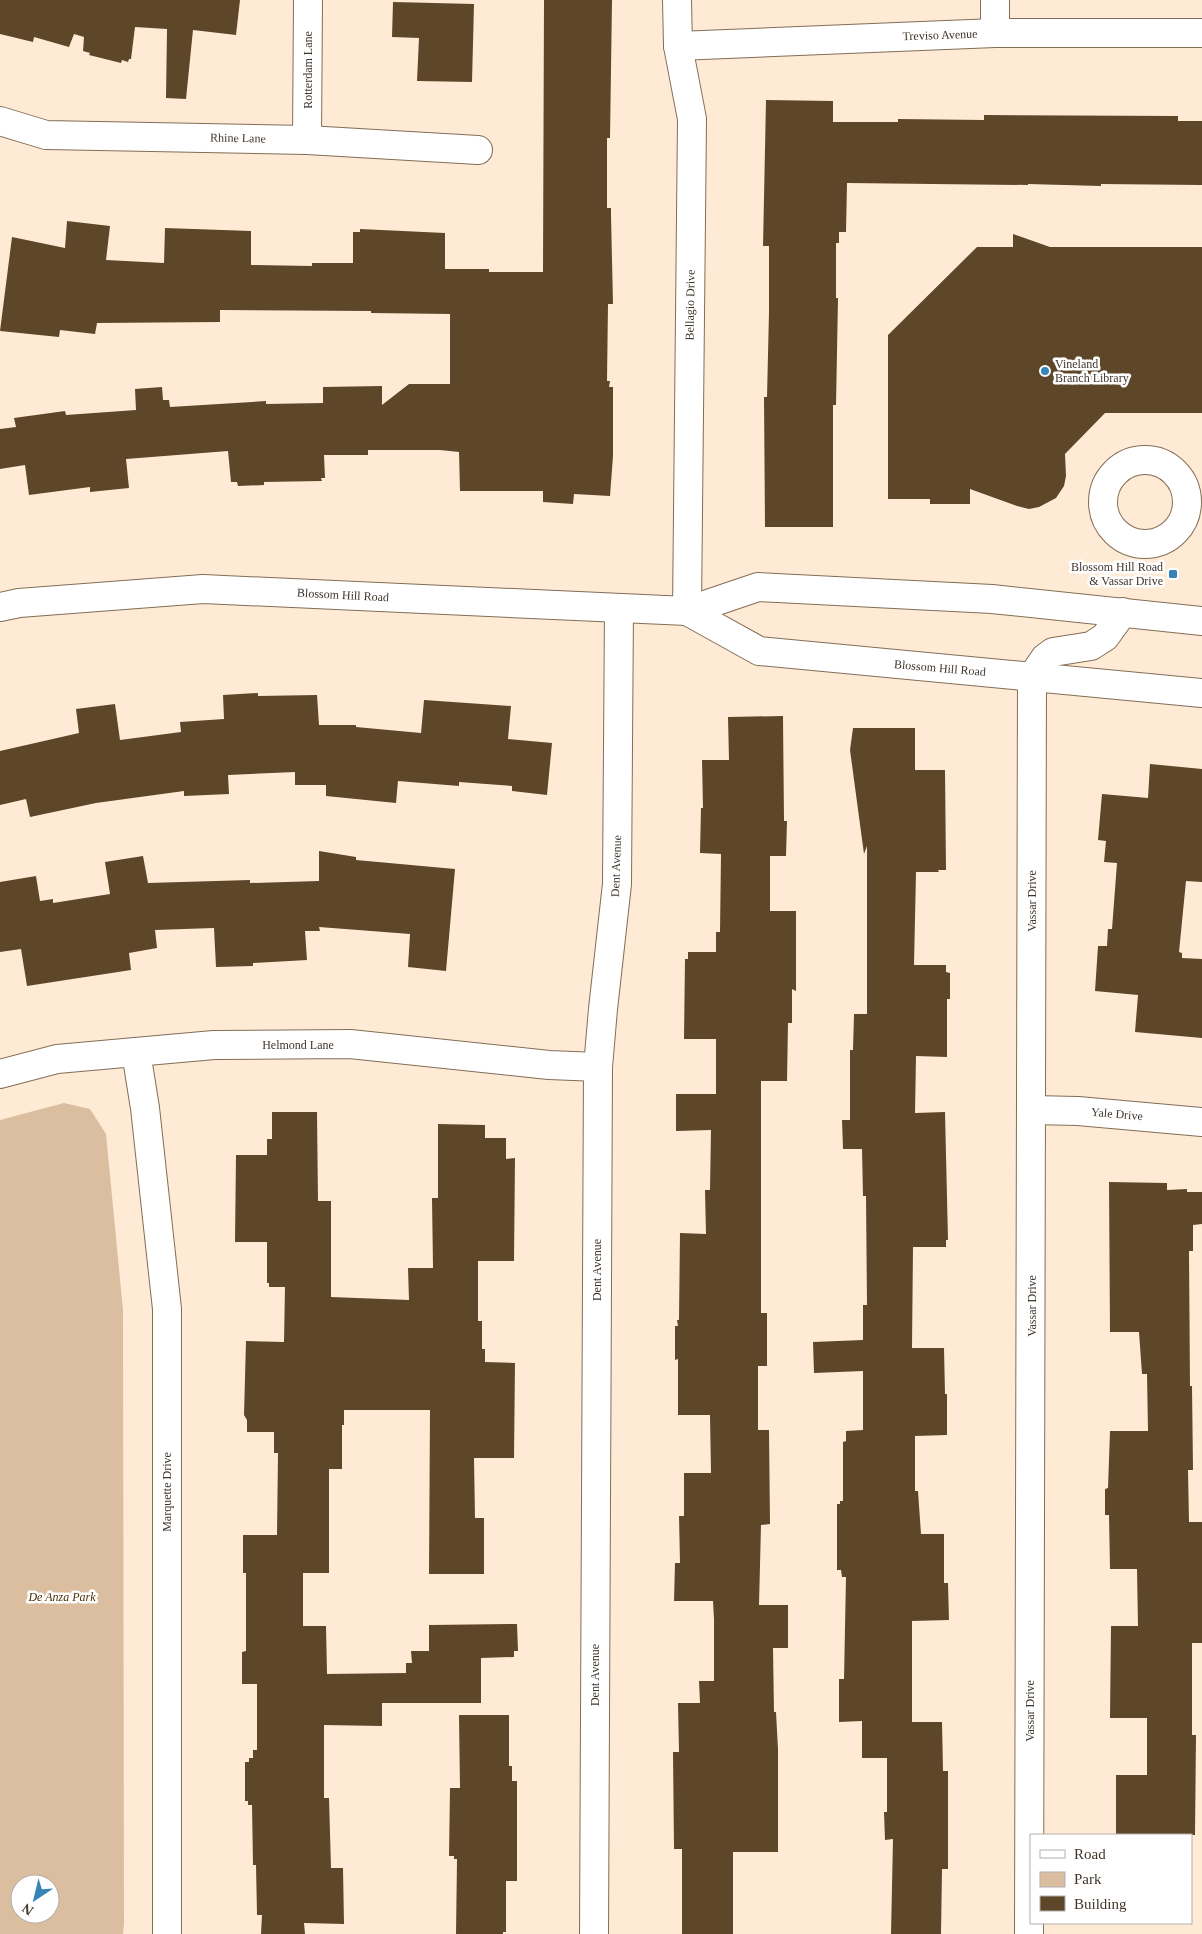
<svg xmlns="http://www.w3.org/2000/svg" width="1202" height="1934" viewBox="0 0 1202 1934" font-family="Georgia,serif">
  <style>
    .green { fill: #dabe9f; fill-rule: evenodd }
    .building { fill: #5e4629 }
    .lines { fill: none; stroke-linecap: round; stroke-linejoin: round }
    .minor-casing { stroke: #836d55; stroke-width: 30 }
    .major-casing { stroke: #836d55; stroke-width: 30 }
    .minor { stroke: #fff; stroke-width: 28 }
    .major { stroke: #fff; stroke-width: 28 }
    .poi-dot { fill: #3585b7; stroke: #fff; stroke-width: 2 }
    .labels { text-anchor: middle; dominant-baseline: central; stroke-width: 5; stroke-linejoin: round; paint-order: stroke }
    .street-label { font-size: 12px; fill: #40362c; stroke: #fff }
    .poi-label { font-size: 12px; fill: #40362c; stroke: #fff; text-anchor: start }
    .park-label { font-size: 12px; font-style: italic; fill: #4a2e05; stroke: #fff }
  </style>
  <rect width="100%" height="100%" fill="#ffebd5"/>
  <!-- green -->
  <path class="green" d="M 64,1103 L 90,1109 L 106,1134 L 123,1310 L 124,1924 L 123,1934 L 0,1934 L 0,1120 ZM 20,1884 L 50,1884 L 50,1914 L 20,1914 Z"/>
  <!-- building -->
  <g class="building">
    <polygon points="0,0 240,0 236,35 193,30 186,99 166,98 167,29 135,27 131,59 129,59 128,62 122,60 121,63 89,55 90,53 83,51 84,37 74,34 69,47 34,37 33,42 0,34"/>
    <polygon points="544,0 612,0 610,138 607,138 607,208 611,208 611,215 613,304 608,304 607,381 610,381 609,387 613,387 613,456 610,496 574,494 573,504 543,502 543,491 460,491 459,452 440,450 368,450 368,455 324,455 325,478 321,478 322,481 264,482 264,485 238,486 237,482 231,482 228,451 126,459 129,488 90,492 90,487 29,495 25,465 0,469 0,429 16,427 14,418 65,411 66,415 136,410 135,389 162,387 163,400 169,400 170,407 266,401 266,404 323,403 323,387 382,386 382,405 409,384 450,384 450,314 371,313 371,311 220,310 220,322 97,323 95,334 60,330 59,337 0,331 12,237 65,248 67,221 110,226 106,260 164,263 165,228 251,231 251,265 312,266 312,263 353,263 353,232 360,232 360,229 445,233 445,269 489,269 489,272 543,272"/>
    <polygon points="393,2 474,4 472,82 417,81 419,38 392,37"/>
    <polygon points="766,100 833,101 833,122 898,122 898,119 984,120 984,115 1178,116 1178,121 1202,121 1202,185 1101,184 1101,186 1028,184 1028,185 847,183 846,232 839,232 839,243 836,243 836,298 838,298 836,405 833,405 833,527 765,527 764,397 767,397 769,312 769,246 763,246"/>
    <polygon points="1013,234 1050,247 1202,247 1202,413 1105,413 1065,454 1066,476 1064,486 1056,498 1039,507 1029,509 1017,506 970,489 970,504 930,504 930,499 888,499 888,335 977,247 1013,247"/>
    <polygon points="258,693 258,696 317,695 319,725 356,725 356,727 421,733 424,700 511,706 508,739 552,743 547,795 512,791 512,786 459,782 459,786 398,781 396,803 326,796 326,785 295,785 295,772 228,775 229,794 184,796 184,791 96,803 30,817 26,799 0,805 0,751 79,733 76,709 115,704 120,740 181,732 180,722 224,719 223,695"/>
    <polygon points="783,716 784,821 787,821 786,856 770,856 770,911 796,911 796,991 792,989 792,1023 788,1023 787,1081 761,1081 761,1313 767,1313 767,1366 758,1366 758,1430 769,1430 770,1524 761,1525 759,1605 788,1605 788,1648 773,1648 774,1712 776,1712 778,1749 778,1852 733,1852 733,1934 682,1934 682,1849 674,1849 673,1752 679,1752 678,1703 700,1703 699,1681 714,1681 714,1620 713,1601 674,1601 675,1563 680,1563 679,1516 684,1516 684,1473 711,1473 710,1415 678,1415 678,1359 675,1360 675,1326 678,1326 677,1320 679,1320 680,1233 706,1234 705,1190 710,1190 711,1130 676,1131 676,1094 716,1094 716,1039 684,1039 685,959 688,959 688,952 716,952 716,932 720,932 721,854 700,853 701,808 703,808 702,760 729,760 728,717"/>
    <polygon points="853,728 915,728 915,770 945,770 946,870 938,870 939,872 916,872 914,965 946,965 946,972 950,973 950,999 947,999 947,1057 916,1056 915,1113 945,1112 948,1240 946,1240 946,1247 913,1247 912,1348 944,1348 945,1394 947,1394 947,1435 915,1436 915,1491 918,1491 921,1534 944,1534 944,1583 948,1583 949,1620 912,1621 912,1722 942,1722 943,1771 948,1771 948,1869 942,1869 941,1934 891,1934 893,1839 885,1840 884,1812 887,1812 887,1758 862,1758 862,1721 839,1722 839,1679 844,1679 846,1577 842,1577 841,1570 837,1570 837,1504 840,1504 840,1501 843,1501 843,1442 846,1441 846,1431 863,1430 863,1371 814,1373 813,1342 863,1340 863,1305 867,1305 866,1196 863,1196 862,1149 843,1149 842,1120 850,1120 850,1050 853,1050 854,1014 867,1014 867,846 864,854 850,750"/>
    <polygon points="1150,764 1202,769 1202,882 1186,881 1179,952 1182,953 1182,958 1202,959 1202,1038 1135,1032 1138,995 1095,991 1098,946 1107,946 1108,929 1112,929 1117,863 1104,862 1106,841 1098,840 1102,794 1148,798"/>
    <polygon points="319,851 356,857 356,860 455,869 446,971 408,967 410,934 319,927 320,931 305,931 307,960 253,963 253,966 216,967 214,928 155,930 157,948 129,953 131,970 27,986 21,949 0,952 0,882 36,876 40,901 53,899 53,903 110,894 105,862 143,856 148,883 250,880 250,883 319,881"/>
    <polygon points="272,1112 317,1112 318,1201 331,1201 331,1297 409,1300 408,1268 433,1268 432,1198 438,1198 438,1124 485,1125 485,1138 506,1138 506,1159 515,1158 514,1261 478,1261 478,1321 482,1321 482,1349 485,1349 485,1362 515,1363 514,1458 474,1458 475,1518 484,1518 484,1574 429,1574 430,1410 344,1410 344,1425 342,1425 342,1469 329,1469 329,1573 303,1573 303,1626 326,1626 327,1674 406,1673 406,1663 412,1663 411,1651 429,1651 429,1625 517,1624 518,1651 514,1651 514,1657 481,1658 481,1703 382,1703 382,1726 324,1725 324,1798 329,1798 331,1868 343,1868 344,1924 304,1923 305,1934 261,1934 262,1915 257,1915 256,1865 253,1865 252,1805 248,1805 248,1801 245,1801 245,1762 249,1762 249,1758 253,1758 253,1750 257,1750 257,1684 242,1684 242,1652 246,1651 246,1573 243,1573 243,1535 277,1535 278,1453 274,1453 274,1432 247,1432 247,1420 244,1415 246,1341 284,1342 285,1287 269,1287 269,1283 267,1283 267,1242 235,1242 236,1155 267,1155 267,1139 272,1139"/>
    <polygon points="1109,1182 1167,1183 1167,1190 1187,1189 1187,1192 1202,1192 1202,1224 1193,1225 1193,1251 1189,1251 1190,1386 1192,1386 1193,1470 1188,1470 1189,1522 1202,1522 1202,1643 1192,1643 1192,1735 1196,1735 1195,1835 1116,1835 1116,1775 1147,1775 1147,1718 1110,1718 1111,1626 1138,1626 1137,1569 1110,1569 1109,1515 1105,1515 1105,1489 1108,1488 1110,1431 1148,1431 1147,1374 1142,1374 1139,1332 1110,1332"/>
    <polygon points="459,1715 509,1715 509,1766 512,1766 512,1781 517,1781 517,1881 506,1881 506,1932 503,1932 503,1934 456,1934 457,1859 454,1859 454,1856 449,1856 450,1788 460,1788"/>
  </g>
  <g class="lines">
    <!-- minor casing -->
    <g class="minor-casing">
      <g id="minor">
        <polyline points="677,0 678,46 692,119 687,611"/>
        <polyline points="995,33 995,0"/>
        <polyline points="678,46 995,33 1202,33"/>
        <polyline points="0,121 46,135 307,140 478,150"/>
        <polyline points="307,140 308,0"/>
        <circle cx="1145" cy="502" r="42"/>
        <polyline points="136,1052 145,1108 167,1309 167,1934"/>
        <polyline points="0,1074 57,1059 214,1045 350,1044 549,1065 598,1067"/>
        <polyline points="1032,1110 1078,1111 1202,1122"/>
        <polyline points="594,1934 598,1067 603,1009 617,884 619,608"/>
        <polyline points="1029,1934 1032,677"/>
      </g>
    </g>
    <!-- major casing -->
    <g class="major-casing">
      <g id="major">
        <polyline points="0,607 19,603 203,589 687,611 758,587 992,599 1202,621"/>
        <polyline points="687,611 759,651 1202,693"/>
        <polyline points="1032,677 1045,658 1053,652 1091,646 1105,637 1123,612"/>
      </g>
    </g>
    <!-- minor -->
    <use href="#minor" class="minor"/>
    <!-- major -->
    <use href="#major" class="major"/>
  </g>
  <!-- markers -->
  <g class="poi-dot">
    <circle cx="1045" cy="371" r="5"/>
    <rect x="1168" y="569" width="10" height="10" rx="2.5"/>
  </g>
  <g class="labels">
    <!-- street labels -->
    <g class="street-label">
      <text transform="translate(940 35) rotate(-2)">Treviso Avenue</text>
      <text transform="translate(308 70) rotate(-90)">Rotterdam Lane</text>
      <text transform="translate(238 138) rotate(1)">Rhine Lane</text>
      <text transform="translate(690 305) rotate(-89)">Bellagio Drive</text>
      <text transform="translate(343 595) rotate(3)">Blossom Hill Road</text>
      <text transform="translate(940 668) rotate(5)">Blossom Hill Road</text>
      <text transform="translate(616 866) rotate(-88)">Dent Avenue</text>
      <text transform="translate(1032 901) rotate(-90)">Vassar Drive</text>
      <text x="298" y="1045">Helmond Lane</text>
      <text transform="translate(1117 1114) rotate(5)">Yale Drive</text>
      <text transform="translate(597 1270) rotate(-90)">Dent Avenue</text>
      <text transform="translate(1032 1306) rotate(-90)">Vassar Drive</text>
      <text transform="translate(167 1492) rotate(-90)">Marquette Drive</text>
      <text transform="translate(595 1675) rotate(-90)">Dent Avenue</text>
      <text transform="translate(1030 1711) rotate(-90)">Vassar Drive</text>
    </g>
    <!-- poi labels -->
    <g class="poi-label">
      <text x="1055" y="364">Vineland<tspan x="1055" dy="14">Branch Library</tspan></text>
      <text x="1163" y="567" text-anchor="end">Blossom Hill Road<tspan x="1163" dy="14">&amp; Vassar Drive</tspan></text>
    </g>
    <!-- park labels -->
    <g class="park-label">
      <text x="62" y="1597">De Anza Park</text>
    </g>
  </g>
  <!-- legend -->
  <rect x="1030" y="1834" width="162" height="90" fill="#ffffff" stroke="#b3afab"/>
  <rect x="1040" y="1850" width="25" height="8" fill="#ffffff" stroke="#b3afab"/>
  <text x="1074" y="1859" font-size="15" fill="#40362c">Road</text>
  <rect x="1040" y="1872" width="25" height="15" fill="#dabe9f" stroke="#b3afab"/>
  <text x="1074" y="1884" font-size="15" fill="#40362c">Park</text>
  <rect x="1040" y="1896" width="25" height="15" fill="#5e4629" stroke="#b3afab"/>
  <text x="1074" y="1909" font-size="15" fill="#40362c">Building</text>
  <!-- north arrow -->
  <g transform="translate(35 1899) rotate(215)"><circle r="24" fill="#ffffff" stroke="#b3afab"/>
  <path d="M0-4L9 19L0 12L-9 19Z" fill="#3585b7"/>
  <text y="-8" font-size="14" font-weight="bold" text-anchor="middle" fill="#40362c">N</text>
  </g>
</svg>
